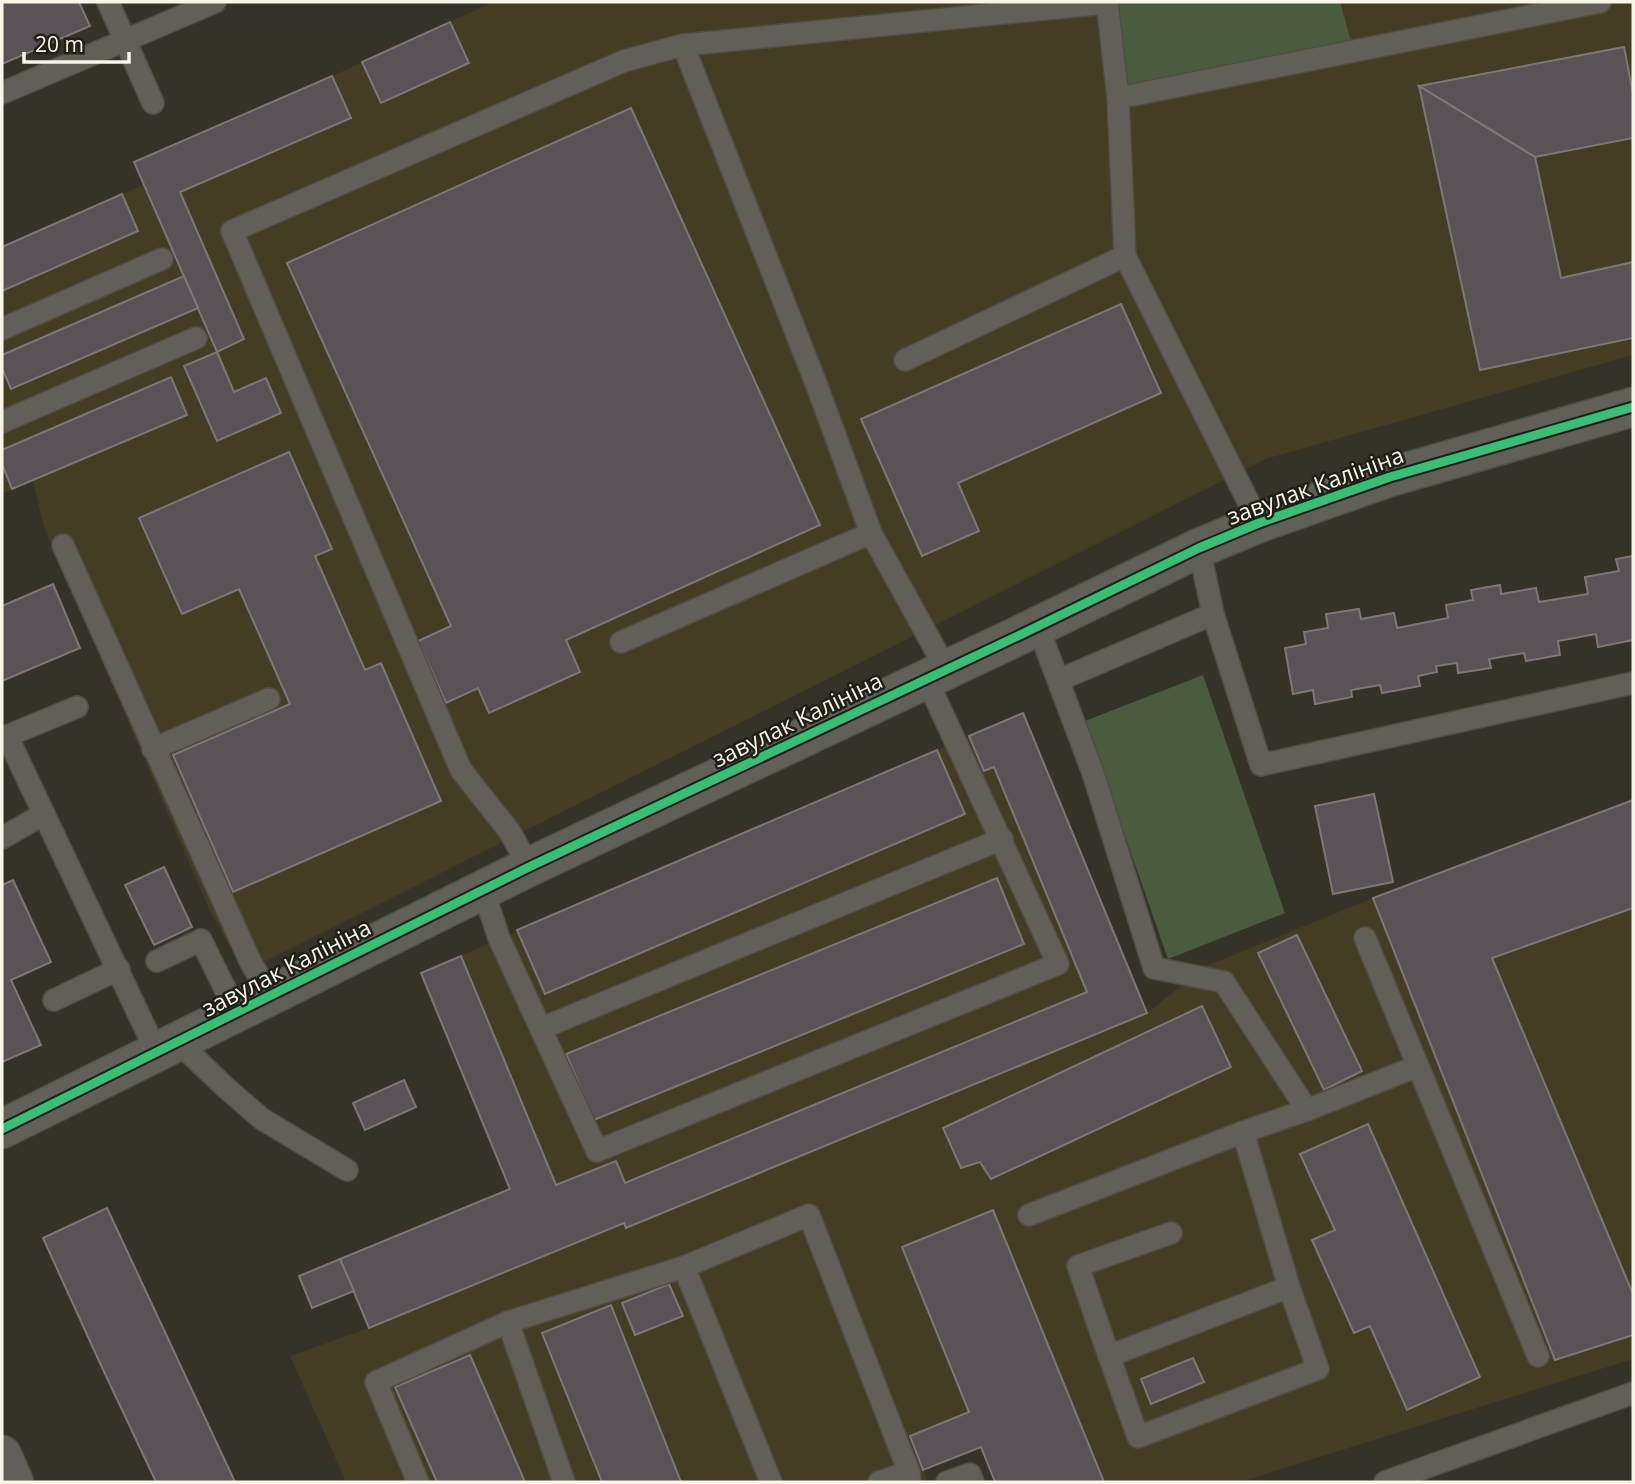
<svg xmlns="http://www.w3.org/2000/svg" width="1635" height="1484" viewBox="0 0 1635 1484" font-family="'Open Sans',sans-serif">
  <style>
    .built { fill: #433d24 }
    .green { fill: #4a5b3e }
    .building { fill: #595256; stroke: #7c7877; stroke-width: 2 }
    .lines { fill: none; stroke-linecap: round; stroke-linejoin: round }
    .lane-casing { stroke: #504e45; stroke-width: 24 }
    .secondary-casing { stroke: #504e45; stroke-width: 41 }
    .lane { stroke: #615f58; stroke-width: 21 }
    .secondary { stroke: #615f58; stroke-width: 38 }
    .cycleway-casing { stroke: #201e15; stroke-width: 13 }
    .cycleway { stroke: #3abd76; stroke-width: 9 }
    .labels { text-anchor: middle; dominant-baseline: central; stroke-width: 5; stroke-linejoin: round; paint-order: stroke }
    .street-label { font-size: 23px; fill: #f8f5e9; stroke: #201e15 }
  </style>
  <rect width="100%" height="100%" fill="#353228"/>
  <!-- built -->
  <g class="built">
    <polygon points="493,2 1633,2 1633,355 1266,459 244,972 210,911 44,527 33,481 2,494 2,247 143,185 134,162 332,76"/>
    <polygon points="1023,713 1147,1013 1206,966 1373,898 1633,800 1633,1359 1240,1482 995,1482 980,1447 924,1470 927,1482 346,1482 290,1356 369,1328 340,1259 510,1188 421,973"/>
  </g>
  <!-- green -->
  <g class="green">
    <polygon points="1114,2 1340,2 1351,41 1123,86"/>
    <polygon points="1203,675 1285,913 1168,959 1085,721"/>
  </g>
  <!-- building -->
  <g class="building">
    <polygon points="2,2 79,2 90,26 2,64"/>
    <polygon points="450,22 469,63 381,103 362,62"/>
    <polygon points="1624,47 1633,93 1633,138 1535,157 1419,86"/>
    <polygon points="332,76 351,118 180,192 244,339 217,352 134,162"/>
    <polygon points="1419,86 1535,157 1561,278 1633,262 1633,338 1480,370"/>
    <polygon points="631,108 820,525 566,640 580,672 489,713 478,688 446,703 418,641 451,626 287,263"/>
    <polygon points="122,194 138,231 2,291 2,247"/>
    <polygon points="184,276 198,308 11,389 2,368 2,355"/>
    <polygon points="1121,304 1161,393 958,483 979,531 922,556 861,419"/>
    <polygon points="217,352 234,392 266,378 281,413 217,441 184,366"/>
    <polygon points="171,377 187,415 12,489 2,464 2,450"/>
    <polygon points="289,452 332,549 315,556 365,670 381,663 441,801 233,892 173,755 290,704 239,589 182,614 139,518"/>
    <polygon points="1633,556 1633,640 1598,647 1596,634 1558,641 1560,655 1526,661 1524,653 1489,659 1491,668 1458,673 1457,663 1436,666 1437,672 1418,676 1420,686 1382,693 1380,685 1351,690 1352,697 1315,704 1313,690 1293,694 1285,648 1306,644 1304,632 1328,628 1326,614 1359,609 1361,619 1394,613 1397,628 1448,618 1446,605 1473,600 1471,590 1500,585 1501,594 1536,588 1539,602 1588,594 1585,577 1619,571 1616,559"/>
    <polygon points="53,584 80,648 2,681 2,606"/>
    <polygon points="1023,713 1147,1013 626,1228 624,1223 369,1328 340,1259 510,1189 421,973 461,956 556,1185 616,1161 625,1183 1087,992 994,767 984,771 969,736"/>
    <polygon points="937,750 965,814 545,994 517,930"/>
    <polygon points="1374,794 1393,882 1333,894 1315,806"/>
    <polygon points="1633,800 1633,908 1492,958 1633,1294 1633,1335 1555,1360 1373,898"/>
    <polygon points="164,867 192,927 154,945 125,885"/>
    <polygon points="997,878 1024,944 594,1120 566,1054"/>
    <polygon points="13,880 51,962 11,980 41,1045 2,1062 2,885"/>
    <polygon points="1297,935 1362,1071 1324,1090 1258,953"/>
    <polygon points="1202,1006 1231,1067 991,1179 980,1162 961,1168 943,1128"/>
    <polygon points="404,1080 416,1107 365,1130 353,1103"/>
    <polygon points="1368,1124 1480,1377 1407,1410 1370,1326 1354,1333 1312,1240 1335,1230 1300,1154"/>
    <polygon points="107,1208 235,1482 156,1482 99,1361 43,1238"/>
    <polygon points="993,1210 1104,1482 995,1482 981,1447 923,1470 910,1436 969,1412 902,1247"/>
    <polygon points="340,1259 354,1291 312,1308 299,1276"/>
    <polygon points="669,1284 683,1316 635,1335 622,1303"/>
    <polygon points="611,1305 681,1482 602,1482 542,1333"/>
    <polygon points="470,1355 525,1482 437,1482 395,1387"/>
    <polygon points="1193,1358 1204,1382 1151,1404 1141,1379"/>
  </g>
  <g class="lines">
    <!-- lane casing -->
    <g class="lane-casing">
      <g id="lane">
        <polyline points="108,2 153,103"/>
        <polyline points="1107,2 1118,98"/>
        <polyline points="683,45 1107,3"/>
        <polyline points="2,93 215,2"/>
        <polyline points="1125,256 1118,98 1600,2"/>
        <polyline points="2,329 162,259"/>
        <polyline points="905,360 1125,256 1259,523"/>
        <polyline points="2,422 196,338"/>
        <polyline points="871,533 946,669"/>
        <polyline points="63,545 251,963 271,996"/>
        <polyline points="1199,548 1213,614 1261,765 1633,683"/>
        <polyline points="1038,627 1093,773 1154,968 1224,982 1307,1110 1243,1132 1289,1287 1109,1356 1138,1437 1318,1369 1289,1287"/>
        <polyline points="1059,680 1213,614"/>
        <polyline points="7,736 77,707"/>
        <polyline points="2,739 7,736 157,1053"/>
        <polyline points="153,749 269,699"/>
        <polyline points="2,838 44,814"/>
        <polyline points="529,867 510,832 461,770 232,231 624,61 683,45 817,386 871,533 621,642"/>
        <polyline points="483,890 499,938 597,1151 1058,964 926,678"/>
        <polyline points="1365,938 1538,1356"/>
        <polyline points="157,961 201,940 237,1013"/>
        <polyline points="54,1000 119,969"/>
        <polyline points="542,1028 1002,839"/>
        <polyline points="179,1043 225,1087 262,1119 347,1170"/>
        <polyline points="1307,1110 1418,1066"/>
        <polyline points="1029,1215 1243,1132"/>
        <polyline points="684,1267 771,1482"/>
        <polyline points="508,1322 564,1482"/>
        <polyline points="1109,1356 1078,1266 1171,1233"/>
        <polyline points="418,1482 376,1382 508,1322 684,1267 809,1215 909,1472 910,1482"/>
        <polyline points="879,1482 909,1472"/>
        <polyline points="947,1482 970,1474 973,1482"/>
        <polyline points="1385,1482 1633,1393"/>
      </g>
    </g>
    <!-- secondary casing -->
    <g class="secondary-casing">
      <g id="secondary">
        <polyline points="2,1129 529,867 1022,634 1199,548 1259,523 1390,477 1633,407"/>
        <polyline points="2,1455 14,1482"/>
      </g>
    </g>
    <!-- lane -->
    <use href="#lane" class="lane"/>
    <!-- secondary -->
    <use href="#secondary" class="secondary"/>
    <!-- cycleway casing -->
    <g class="cycleway-casing">
      <polyline id="cycleway" points="2,1129 529,867 1022,634 1199,548 1259,523 1390,477 1633,407"/>
    </g>
    <!-- cycleway -->
    <use href="#cycleway" class="cycleway"/>
  </g>
  <g class="labels">
    <!-- street labels -->
    <g class="street-label">
      <text transform="translate(1315 485) rotate(-20)">завулак Калініна</text>
      <text transform="translate(797 719) rotate(-26)">завулак Калініна</text>
      <text transform="translate(286 967) rotate(-27)">завулак Калініна</text>
    </g>
  </g>
  <!-- border -->
  <rect width="1635" height="1484" fill="none" stroke="#f8f5e9" stroke-width="7"/>
  <!-- scale -->
  <path d="M24 52v10h105v-10" fill="none" stroke="#f8f5e9" stroke-width="3.5"/>
  <text x="35" y="52" font-size="21" fill="#f8f5e9" stroke="#201e15" stroke-width="5" paint-order="stroke">20 m</text>
</svg>
